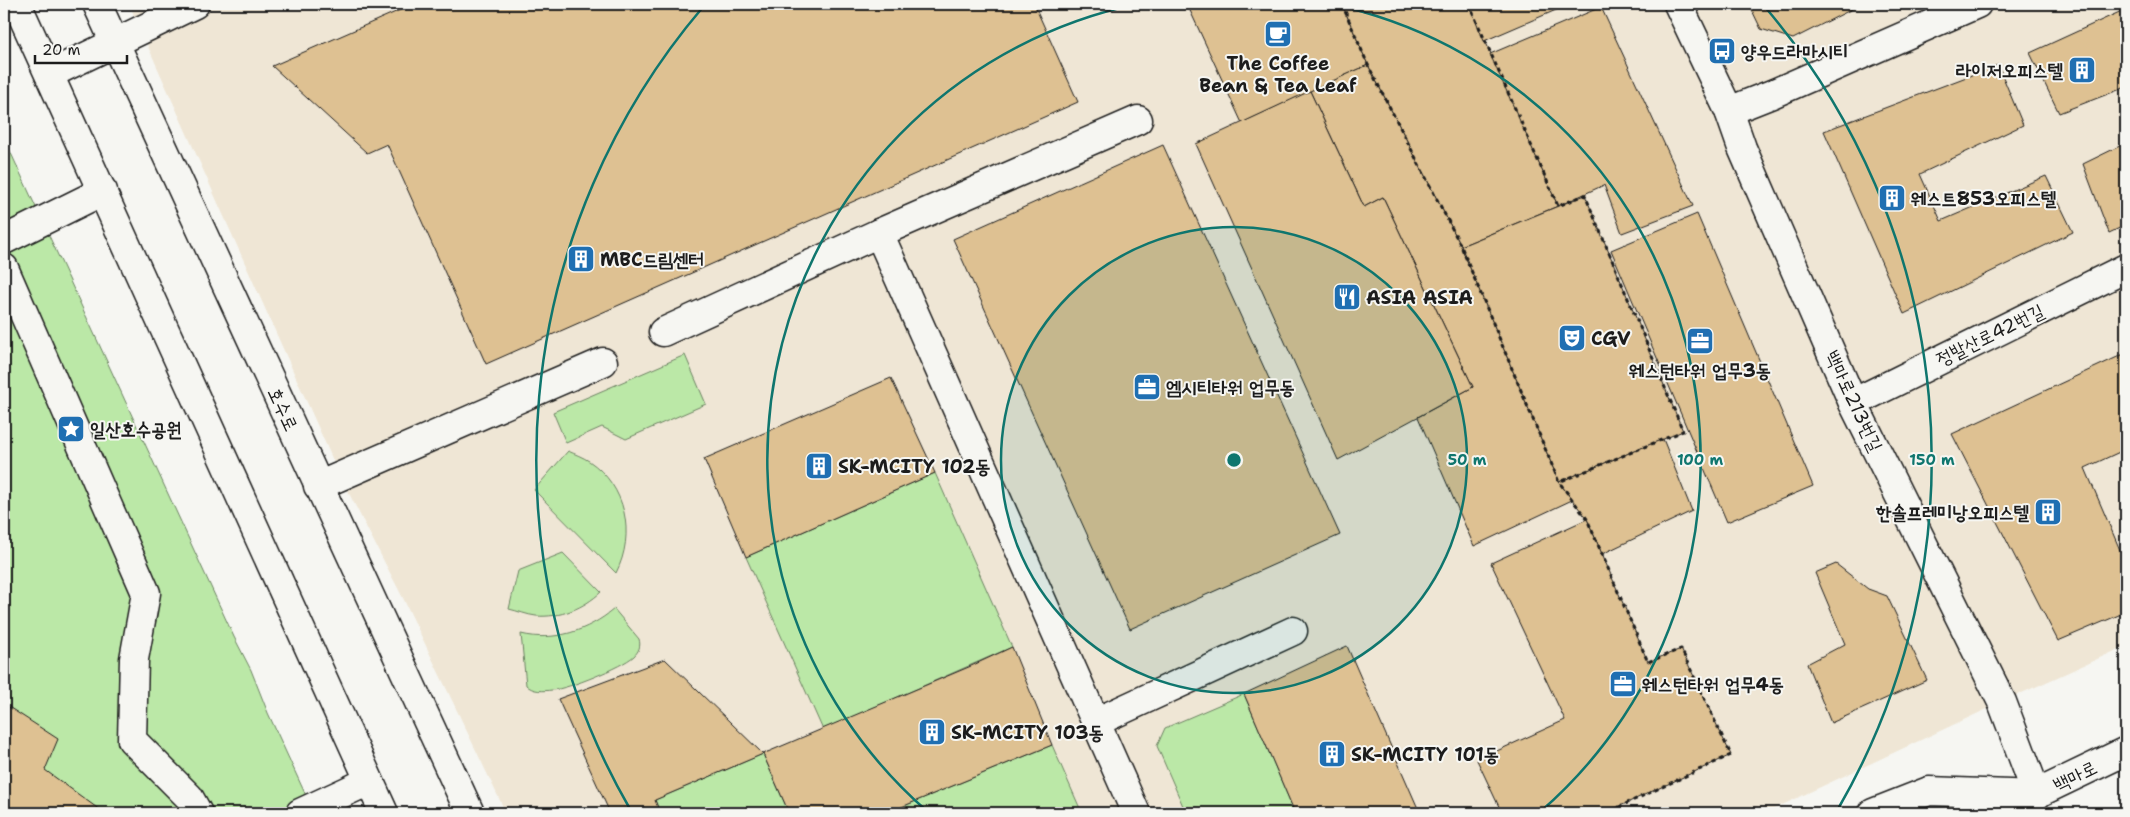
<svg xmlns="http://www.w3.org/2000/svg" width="2130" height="817" viewBox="0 0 2130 817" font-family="'Shantell Sans','Poor Story',sans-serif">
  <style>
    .built { fill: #efe6d5 }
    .green { fill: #bbe8a7; stroke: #6c8262 }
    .building { fill: #dec192; stroke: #1c1c1c }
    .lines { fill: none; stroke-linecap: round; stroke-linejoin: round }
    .minor-casing { stroke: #1c1c1c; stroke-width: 31 }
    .major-casing { stroke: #1c1c1c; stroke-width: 31 }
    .path { stroke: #1c1c1c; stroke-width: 3; stroke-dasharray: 4 4; stroke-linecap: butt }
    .minor { stroke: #f6f6f2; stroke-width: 28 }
    .major { stroke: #f6f6f2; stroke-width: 28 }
    .ring { fill: none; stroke: #0f766e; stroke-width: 2.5 }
    .labels { text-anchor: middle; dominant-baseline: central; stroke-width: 4; stroke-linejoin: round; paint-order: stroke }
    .poi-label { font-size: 19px; font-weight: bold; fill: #1c1c1c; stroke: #f6f6f2; text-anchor: start }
    .street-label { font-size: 19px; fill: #1c1c1c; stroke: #f6f6f2 }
    .centre { fill: #0f766e; stroke: #f6f6f2; stroke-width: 2.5 }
    .ring-label { font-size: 15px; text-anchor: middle; font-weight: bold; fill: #0f766e; stroke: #f6f6f2; stroke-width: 4; stroke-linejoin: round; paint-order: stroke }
  </style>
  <rect width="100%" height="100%" fill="#f6f6f2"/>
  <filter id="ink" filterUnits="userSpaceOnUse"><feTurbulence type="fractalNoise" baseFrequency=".02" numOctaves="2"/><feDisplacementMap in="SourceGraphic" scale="10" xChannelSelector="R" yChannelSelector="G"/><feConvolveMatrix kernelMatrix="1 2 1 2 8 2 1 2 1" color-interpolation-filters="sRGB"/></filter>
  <g filter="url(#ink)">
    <!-- built -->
    <polygon class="built" points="129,4 2126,4 2126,646 2002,702 1765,813 506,813 404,600 340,476"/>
    <!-- green -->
    <g class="green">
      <polygon points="4,138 234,637 251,670 268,713 314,813 4,813"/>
      <polygon points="685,355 706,404 626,439 602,427 566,443 553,412"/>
      <path d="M 568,451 C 575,454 583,457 589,461 C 626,486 636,534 616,573 L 534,490 Z"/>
      <polygon points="935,473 1012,647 823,730 746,557"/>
      <path d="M 563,553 L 601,592 C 584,608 560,618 536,616 C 527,615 518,611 509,609 L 518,571 Z"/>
      <path d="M 614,609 L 639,639 C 641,646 639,651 634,656 C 622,667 568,689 552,690 C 543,691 533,692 526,685 L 521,634 C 554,642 588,631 614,609 Z"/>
      <polygon points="1244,694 1295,813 1186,813 1157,746 1165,728"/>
      <polygon points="1052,745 1082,813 887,813"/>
      <polygon points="763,754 789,813 660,813 655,800"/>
    </g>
    <!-- building -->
    <g class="building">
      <polygon points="414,4 1034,4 1078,102 486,364 387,144 367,153 272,66"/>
      <polygon points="1187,4 1342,4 1368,65 1242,123"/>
      <polygon points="1342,4 1469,4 1558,206 1461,246 1368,65"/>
      <polygon points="1469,4 1570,4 1484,41"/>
      <polygon points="1749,4 1862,4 1793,39 1761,29"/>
      <polygon points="1601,7 1693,206 1622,233 1604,185 1558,206 1490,54"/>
      <polygon points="2126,9 2126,87 2059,113 2030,53"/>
      <polygon points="1368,65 1461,246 1559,482 1572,500 1474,546 1418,417 1473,387 1383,197 1364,207 1310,91"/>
      <polygon points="1998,65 2023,125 1920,174 1941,221 2046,176 2073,232 1904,314 1824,131"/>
      <polygon points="1310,91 1364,207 1383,197 1473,387 1338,460 1196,144"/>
      <polygon points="2126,143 2126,225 2109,233 2083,164"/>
      <polygon points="1163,145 1340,535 1130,629 953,239"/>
      <polygon points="1585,195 1683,431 1559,482 1461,246"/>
      <polygon points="1697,214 1813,486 1727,522 1611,250"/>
      <polygon points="2126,353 2126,449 2085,468 2123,557 2126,555 2126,612 2058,641 1952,434"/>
      <polygon points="891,378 935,473 746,557 704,459"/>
      <polygon points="1663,439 1692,511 1602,554 1587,519 1559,482"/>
      <polygon points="1587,519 1648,662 1681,649 1731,755 1605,813 1502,813 1477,760 1565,720 1491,563"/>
      <polygon points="1836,564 1868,589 1887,596 1927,680 1831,723 1807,664 1845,644 1815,573"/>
      <polygon points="1347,646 1420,813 1295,813 1244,694"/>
      <polygon points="1012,647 1052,745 887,813 789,813 763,754 971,666"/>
      <polygon points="665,659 763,754 655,800 660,813 610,813 558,699"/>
      <polygon points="4,704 58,739 45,770 104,813 4,813"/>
    </g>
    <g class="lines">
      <!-- minor casing -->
      <g class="minor-casing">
        <g id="minor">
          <polyline points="1678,4 1729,111 1742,148 1853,403 2002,702 2037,795"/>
          <polyline points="1729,111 1772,94 1977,4"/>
          <polyline points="4,240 103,191"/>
          <polyline points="4,268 146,593 134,659 132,740 189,797 198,813"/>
          <polyline points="663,332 879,233"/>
          <polyline points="1853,403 2126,268"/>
          <polyline points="318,486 603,362"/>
          <polyline points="1096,722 1293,631"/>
          <polyline points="300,813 369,781"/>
          <polyline points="1136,813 879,233 1138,120"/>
        </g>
      </g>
      <!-- major casing -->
      <g class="major-casing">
        <g id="major">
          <polyline points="17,4 384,813"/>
          <polyline points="97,4 470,813"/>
          <polyline points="50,74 195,4"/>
          <polyline points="1873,813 1929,791 2037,795"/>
          <polyline points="1997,813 2126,751"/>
        </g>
      </g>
      <!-- path -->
      <g class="path">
        <polyline points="1342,4 1368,65 1461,246 1559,482 1587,519 1648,662 1681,649 1731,755 1606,813"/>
        <polyline points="1469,4 1558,206 1585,195 1683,431 1559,482"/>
      </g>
      <!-- minor -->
      <use href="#minor" class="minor"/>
      <!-- major -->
      <use href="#major" class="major"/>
    </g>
  </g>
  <!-- distance rings -->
  <circle cx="1234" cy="460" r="233" fill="#0f766e" fill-opacity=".12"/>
  <g class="ring">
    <circle cx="1234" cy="460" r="233"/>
    <path d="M928 812A466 466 0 0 1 1137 4M1331 4A466 466 0 0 1 1540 812"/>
    <path d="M630 809A698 698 0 0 1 703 7M1765 7A698 698 0 0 1 1838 809"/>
  </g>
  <!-- icons -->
  <defs>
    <g id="cafe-square" transform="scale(1.4375)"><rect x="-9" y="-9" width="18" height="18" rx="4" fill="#1f6fb2" stroke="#f6f6f2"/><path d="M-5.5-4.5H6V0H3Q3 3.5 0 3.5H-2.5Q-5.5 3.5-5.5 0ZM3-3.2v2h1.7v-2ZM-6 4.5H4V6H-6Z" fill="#fff"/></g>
    <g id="bus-square" transform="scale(1.4375)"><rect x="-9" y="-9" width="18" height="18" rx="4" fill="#1f6fb2" stroke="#f6f6f2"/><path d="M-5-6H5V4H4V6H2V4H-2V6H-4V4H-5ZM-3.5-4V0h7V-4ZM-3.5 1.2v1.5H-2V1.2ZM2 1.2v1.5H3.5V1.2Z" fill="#fff"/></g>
    <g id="building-square" transform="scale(1.4375)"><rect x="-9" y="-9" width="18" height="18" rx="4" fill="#1f6fb2" stroke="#f6f6f2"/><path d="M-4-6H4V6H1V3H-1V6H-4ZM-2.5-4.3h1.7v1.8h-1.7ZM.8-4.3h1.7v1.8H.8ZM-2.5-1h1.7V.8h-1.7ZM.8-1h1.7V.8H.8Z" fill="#fff"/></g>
    <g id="restaurant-square" transform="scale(1.4375)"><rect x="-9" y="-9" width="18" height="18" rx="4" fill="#1f6fb2" stroke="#f6f6f2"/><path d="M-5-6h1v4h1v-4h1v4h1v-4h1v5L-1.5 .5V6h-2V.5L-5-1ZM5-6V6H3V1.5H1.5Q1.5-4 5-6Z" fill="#fff"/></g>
    <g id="theatre-square" transform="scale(1.4375)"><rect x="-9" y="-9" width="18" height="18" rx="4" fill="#1f6fb2" stroke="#f6f6f2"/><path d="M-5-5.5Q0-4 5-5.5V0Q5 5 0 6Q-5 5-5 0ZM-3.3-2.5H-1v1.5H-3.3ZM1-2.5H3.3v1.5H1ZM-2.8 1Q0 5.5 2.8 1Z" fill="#fff"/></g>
    <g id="office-square" transform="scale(1.4375)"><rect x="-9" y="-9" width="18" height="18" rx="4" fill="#1f6fb2" stroke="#f6f6f2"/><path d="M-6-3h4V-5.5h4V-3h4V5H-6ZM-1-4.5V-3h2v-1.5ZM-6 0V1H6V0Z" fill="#fff"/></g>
    <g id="sight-square" transform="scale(1.4375)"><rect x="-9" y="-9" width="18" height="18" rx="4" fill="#1f6fb2" stroke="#f6f6f2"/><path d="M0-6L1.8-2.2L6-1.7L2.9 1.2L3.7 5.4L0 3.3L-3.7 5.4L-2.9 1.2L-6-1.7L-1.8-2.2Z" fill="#fff"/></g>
  </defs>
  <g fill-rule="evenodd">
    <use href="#cafe-square" x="1278" y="34"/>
    <use href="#bus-square" x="1722" y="51"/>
    <use href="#building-square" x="2082" y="70"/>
    <use href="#building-square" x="1892" y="198"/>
    <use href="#building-square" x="581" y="259"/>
    <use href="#restaurant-square" x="1347" y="297"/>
    <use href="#theatre-square" x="1572" y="338"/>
    <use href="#office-square" x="1700" y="341"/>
    <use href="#office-square" x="1147" y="387"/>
    <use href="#sight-square" x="71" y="429"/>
    <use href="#building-square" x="819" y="466"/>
    <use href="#building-square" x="2048" y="512"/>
    <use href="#office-square" x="1623" y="684"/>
    <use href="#building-square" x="932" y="732"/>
    <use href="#building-square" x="1332" y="754"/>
  </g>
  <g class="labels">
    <!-- poi labels -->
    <g class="poi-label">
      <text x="1741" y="51">양우드라마시티</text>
      <text x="1278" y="63" text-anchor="middle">The Coffee<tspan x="1278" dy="22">Bean &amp; Tea Leaf</tspan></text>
      <text x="2063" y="70" text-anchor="end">라이저오피스텔</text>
      <text x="1911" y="198">웨스트853오피스텔</text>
      <text x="600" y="259">MBC드림센터</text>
      <text x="1366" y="297">ASIA ASIA</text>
      <text x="1591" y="338">CGV</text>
      <text x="1700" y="370" text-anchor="middle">웨스턴타워 업무3동</text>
      <text x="1166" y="387">엠시티타워 업무동</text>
      <text x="90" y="429">일산호수공원</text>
      <text x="838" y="466">SK-MCITY 102동</text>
      <text x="2029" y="512" text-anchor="end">한솔프레미낭오피스텔</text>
      <text x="1642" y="684">웨스턴타워 업무4동</text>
      <text x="951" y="732">SK-MCITY 103동</text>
      <text x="1351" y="754">SK-MCITY 101동</text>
    </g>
    <!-- street labels -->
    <g class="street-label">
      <text transform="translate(1990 335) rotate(-26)">정발산로42번길</text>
      <text transform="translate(1854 401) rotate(65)">백마로213번길</text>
      <text transform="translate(283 409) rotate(65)">호수로</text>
      <text transform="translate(2075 776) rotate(-26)">백마로</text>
    </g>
  </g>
  <circle cx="1234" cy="460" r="8" class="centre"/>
  <g class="ring-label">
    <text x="1467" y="465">50 m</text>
    <text x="1700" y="465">100 m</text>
    <text x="1932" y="465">150 m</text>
  </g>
  <!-- margin -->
  <rect width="2130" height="817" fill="none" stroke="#f6f6f2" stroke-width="20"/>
  <rect x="10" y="10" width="2110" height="797" fill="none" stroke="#1c1c1c" stroke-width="2" filter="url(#ink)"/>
  <!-- scale -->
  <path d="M35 55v8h92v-8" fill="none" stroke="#1c1c1c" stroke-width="2.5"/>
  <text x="42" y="55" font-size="15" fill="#1c1c1c" stroke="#f6f6f2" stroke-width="4" paint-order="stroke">20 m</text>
</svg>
